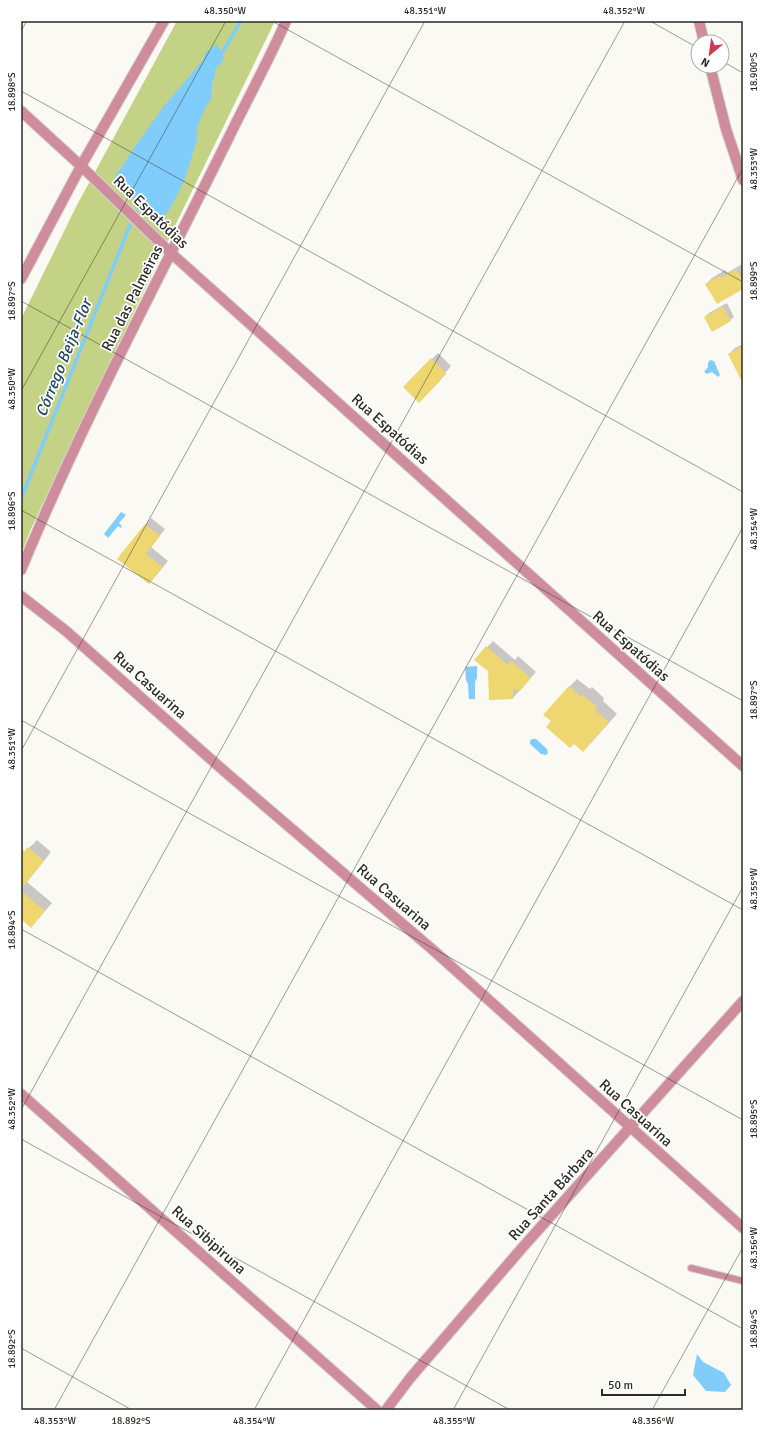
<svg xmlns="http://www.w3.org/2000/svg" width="764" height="1431" viewBox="0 0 764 1431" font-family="Signika,sans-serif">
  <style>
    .park { fill: #c3d284 }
    .water { fill: #80cdfb }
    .shadow { fill: #0003 }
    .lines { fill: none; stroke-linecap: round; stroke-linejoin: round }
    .stream { stroke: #80cdfb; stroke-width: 3.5 }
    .building { fill: #eed771 }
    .service-casing { stroke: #d5d4cf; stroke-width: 8 }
    .minor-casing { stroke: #d5d4cf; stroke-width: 12 }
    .service { stroke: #ce8c9c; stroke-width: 6 }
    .minor { stroke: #ce8c9c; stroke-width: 10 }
    .ticks { fill: none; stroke: #2b2b29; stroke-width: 1; stroke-opacity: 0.45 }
    .labels { text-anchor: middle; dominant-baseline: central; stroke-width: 3.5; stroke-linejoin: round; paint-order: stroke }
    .street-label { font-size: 15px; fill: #2b2b29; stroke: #fff }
    .water-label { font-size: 16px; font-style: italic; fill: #1d4860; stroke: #fff }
    .neatline { fill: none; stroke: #2b2b29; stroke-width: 1.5 }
    .ticks-label { font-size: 10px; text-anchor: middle; fill: #2b2b29 }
  </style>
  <rect width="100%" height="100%" fill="#faf9f4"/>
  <!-- park -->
  <polygon class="park" points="177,21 275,21 171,234 30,531 21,555 21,319 77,205"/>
  <!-- water -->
  <g class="water">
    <path d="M 217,44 L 224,59 L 220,65 L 216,68 L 215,75 L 212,85 L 212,92 L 211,100 L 206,106 L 197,128 L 197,140 L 185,179 L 171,207 L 163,218 C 146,209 124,195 115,177 L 138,142 L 165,105 L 204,59 L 205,53 Z"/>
    <polygon points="710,360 714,361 720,375 718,377 712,372 707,374 704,372 708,367 708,363"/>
    <polygon points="121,512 126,515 119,523 122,526 121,528 118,526 108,538 104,534"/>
    <polygon points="477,666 477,678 475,682 475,699 469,699 468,684 466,680 465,667"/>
    <polygon points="532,739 536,739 547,749 548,753 546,755 541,754 530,744 530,741"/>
    <polygon points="697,1354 703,1362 724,1373 731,1385 725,1392 706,1391 693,1375"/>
  </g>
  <!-- shadow -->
  <g class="shadow">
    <polygon points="742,264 743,288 706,284 712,278 725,270 727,273"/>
    <polygon points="727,303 734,317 730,320 705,317 709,313"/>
    <polygon points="743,344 743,379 729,354 735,348"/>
    <polygon points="438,353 451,366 446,372 446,374 419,402 404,387"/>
    <polygon points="151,518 165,529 151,547 168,561 155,577 118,559"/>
    <polygon points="493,641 515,660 518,656 536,672 513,698 489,671 476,659"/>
    <polygon points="577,679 590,689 592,687 604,698 603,701 617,714 591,743 553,721 569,687"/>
    <polygon points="37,840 51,852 27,882 52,903 39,918 21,918 21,849 25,852"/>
  </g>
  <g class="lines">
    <!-- stream -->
    <g class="stream">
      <polyline points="220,56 241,21"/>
      <polyline points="138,210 143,201"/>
      <polyline points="21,499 130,225"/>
    </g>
  </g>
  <!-- building -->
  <g class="building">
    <polygon points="736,269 743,280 743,289 717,304 705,284 719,276 721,278"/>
    <polygon points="723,307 731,321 712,332 704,317"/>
    <polygon points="743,346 743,384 728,354"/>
    <polygon points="431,358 446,373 440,379 440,381 419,403 403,387"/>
    <polygon points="145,524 160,536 146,554 163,567 149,584 117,559"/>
    <polygon points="486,646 508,665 511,661 531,678 520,691 513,689 513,699 489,700 488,671 474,660"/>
    <polygon points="569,686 581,697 583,695 597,707 595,710 609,722 583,752 574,744 570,748 546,727 551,721 543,715"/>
    <polygon points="28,847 44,861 21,889 21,855"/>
    <polygon points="21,891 45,911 31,928 21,919"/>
  </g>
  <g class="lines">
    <!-- service casing -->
    <g class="service-casing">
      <polyline id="service" points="691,1268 743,1281"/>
    </g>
    <!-- minor casing -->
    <g class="minor-casing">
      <g id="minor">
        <polyline points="699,21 704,42"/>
        <polyline points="710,66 726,129 743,180"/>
        <polyline points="21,111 81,166 172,254 743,766"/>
        <polyline points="21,279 81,166 164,21"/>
        <path d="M 21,570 C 82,422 158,281 229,137 C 248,98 269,60 286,21"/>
        <polyline points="21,596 66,631 223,770 433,950 743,1228"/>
        <polyline points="21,1094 377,1410"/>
        <polyline points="386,1410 411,1377 522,1248 743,1001"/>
      </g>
    </g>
    <!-- service -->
    <use href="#service" class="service"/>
    <!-- minor -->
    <use href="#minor" class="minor"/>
  </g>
  <!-- ticks -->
  <path class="ticks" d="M 272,21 L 743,282M 650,21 L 698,48M 21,31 L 27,21M 722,61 L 743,73M 21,91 L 743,492M 21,301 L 743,701M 21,391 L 226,21M 21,510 L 743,910M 21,720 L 743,1120M 21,751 L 425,21M 21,929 L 743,1329M 21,1110 L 625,21M 21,1139 L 510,1410M 21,1348 L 132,1410M 54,1410 L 743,168M 254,1410 L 743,527M 453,1410 L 743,887M 652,1410 L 743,1247"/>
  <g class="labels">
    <!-- street labels -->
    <g class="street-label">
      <text transform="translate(151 212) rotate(44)">Rua Espatódias</text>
      <text transform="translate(132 298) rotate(-63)">Rua das Palmeiras</text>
      <text transform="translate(390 429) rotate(42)">Rua Espatódias</text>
      <text transform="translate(631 646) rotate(42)">Rua Espatódias</text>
      <text transform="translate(150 685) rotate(42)">Rua Casuarina</text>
      <text transform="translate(394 897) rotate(41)">Rua Casuarina</text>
      <text transform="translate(636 1113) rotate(42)">Rua Casuarina</text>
      <text transform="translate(551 1194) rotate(-48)">Rua Santa Bárbara</text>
      <text transform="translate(209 1240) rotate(42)">Rua Sibipiruna</text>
    </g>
    <!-- water labels -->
    <g class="water-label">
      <text transform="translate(64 358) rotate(-68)">Córrego Beija-Flor</text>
    </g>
  </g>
  <!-- border -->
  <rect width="764" height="1431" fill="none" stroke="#ffffff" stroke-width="44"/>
  <!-- north arrow -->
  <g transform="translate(710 54) rotate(209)"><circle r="19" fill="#ffffff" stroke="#aaaaa9"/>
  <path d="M0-3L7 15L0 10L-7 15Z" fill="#ca3a53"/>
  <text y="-6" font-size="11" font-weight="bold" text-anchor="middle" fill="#2b2b29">N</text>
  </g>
  <!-- scale -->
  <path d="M602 1389v6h83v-6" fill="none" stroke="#2b2b29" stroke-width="2"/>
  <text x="608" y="1389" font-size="12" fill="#2b2b29" stroke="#ffffff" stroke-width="3" paint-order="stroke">50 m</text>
  <rect x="22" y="22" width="720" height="1387" class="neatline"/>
  <g class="ticks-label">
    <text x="225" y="14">48.350°W</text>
    <text x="425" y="14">48.351°W</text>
    <text x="624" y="14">48.352°W</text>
    <text transform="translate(753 72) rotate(-90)" y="4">18.900°S</text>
    <text transform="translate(11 92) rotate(-90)" y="4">18.898°S</text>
    <text transform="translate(753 169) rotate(-90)" y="4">48.353°W</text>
    <text transform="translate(753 281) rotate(-90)" y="4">18.899°S</text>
    <text transform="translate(11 301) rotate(-90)" y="4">18.897°S</text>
    <text transform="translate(11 389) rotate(-90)" y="4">48.350°W</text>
    <text transform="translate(11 511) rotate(-90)" y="4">18.896°S</text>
    <text transform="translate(753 529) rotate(-90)" y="4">48.354°W</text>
    <text transform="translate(753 700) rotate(-90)" y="4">18.897°S</text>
    <text transform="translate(11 749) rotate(-90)" y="4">48.351°W</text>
    <text transform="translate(753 889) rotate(-90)" y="4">48.355°W</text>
    <text transform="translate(11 930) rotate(-90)" y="4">18.894°S</text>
    <text transform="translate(11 1109) rotate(-90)" y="4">48.352°W</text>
    <text transform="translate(753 1119) rotate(-90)" y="4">18.895°S</text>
    <text transform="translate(753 1248) rotate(-90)" y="4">48.356°W</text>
    <text transform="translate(753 1329) rotate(-90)" y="4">18.894°S</text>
    <text transform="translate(11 1349) rotate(-90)" y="4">18.892°S</text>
    <text x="55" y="1424">48.353°W</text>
    <text x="131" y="1424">18.892°S</text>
    <text x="254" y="1424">48.354°W</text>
    <text x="454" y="1424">48.355°W</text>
    <text x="653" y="1424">48.356°W</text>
  </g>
</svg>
